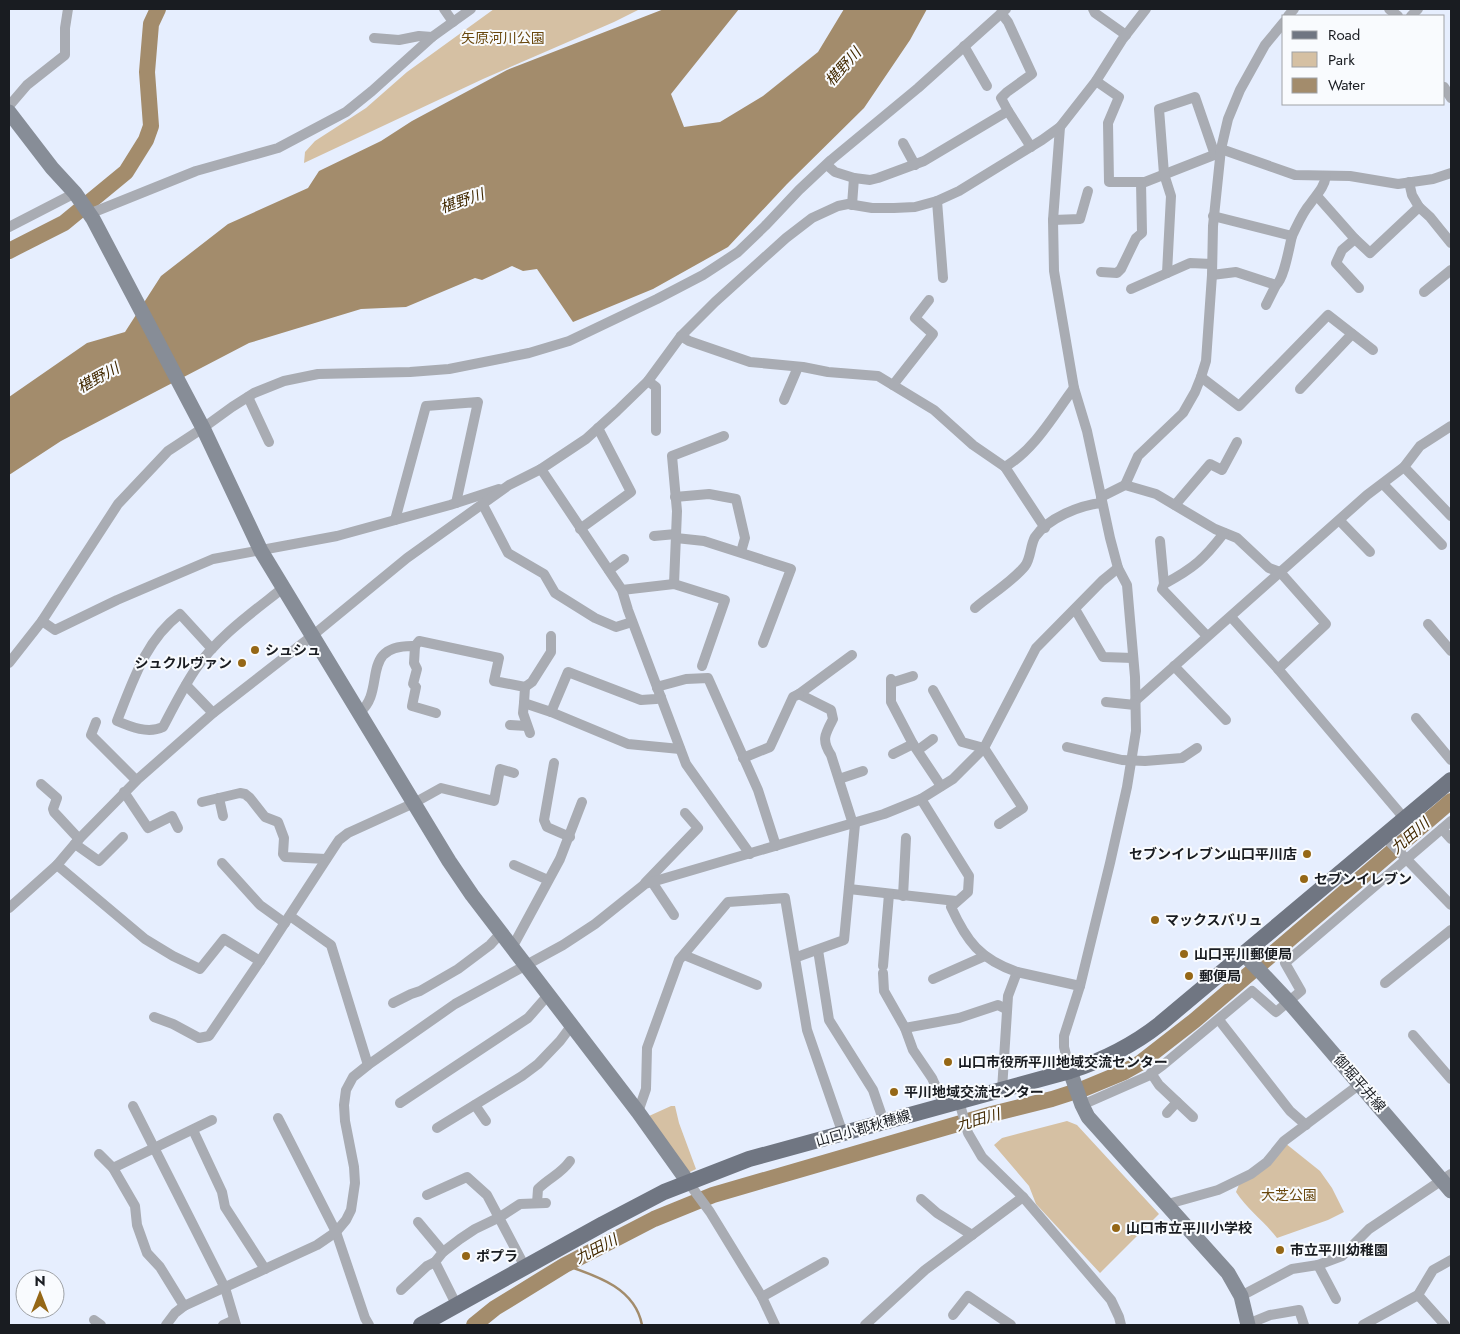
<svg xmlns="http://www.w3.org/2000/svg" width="1460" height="1334" viewBox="0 0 1460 1334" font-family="Jost,'Noto Sans JP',sans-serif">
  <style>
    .green { fill: #d5c0a3 }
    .water { fill: #a38c6c }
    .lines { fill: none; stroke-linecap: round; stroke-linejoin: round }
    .stream { stroke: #a38c6c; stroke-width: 2.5 }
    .river { stroke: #a38c6c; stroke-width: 16 }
    .street { stroke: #a9acb3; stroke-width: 10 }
    .secondary { stroke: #878d97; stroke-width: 15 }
    .primary { stroke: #707682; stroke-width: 16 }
    .poi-dot { fill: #956716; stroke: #f9fbfe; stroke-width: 2 }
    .labels { text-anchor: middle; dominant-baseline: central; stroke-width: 4; stroke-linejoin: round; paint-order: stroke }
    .park-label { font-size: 14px; fill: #69470d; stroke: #f9fbfe }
    .poi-label { font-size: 14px; font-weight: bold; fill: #191c21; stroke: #f9fbfe; text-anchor: start }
    .street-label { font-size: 14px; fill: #191c21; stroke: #f9fbfe }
    .water-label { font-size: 15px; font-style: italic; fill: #422900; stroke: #f9fbfe }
  </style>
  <rect width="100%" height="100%" fill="#e6eefe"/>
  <!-- green -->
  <g class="green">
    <polygon points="494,9 640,9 614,22 483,79 304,163 305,152 315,141 366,108 407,72"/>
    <polygon points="671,1106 675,1106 679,1123 696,1169 686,1174 649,1116"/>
    <polygon points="1067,1121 1077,1125 1159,1214 1100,1273 1036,1204 1029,1186 994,1145 1002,1138"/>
    <path d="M 1285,1143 L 1320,1171 L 1332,1188 L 1344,1212 L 1328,1220 L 1277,1238 C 1264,1221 1248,1210 1236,1192 L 1240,1182 Z"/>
  </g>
  <!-- water -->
  <polygon class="water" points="664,9 739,9 671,94 684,127 720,122 763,96 818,52 844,9 927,9 910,40 864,108 787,184 728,247 653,289 573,322 537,269 523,271 512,266 482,280 475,278 406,307 361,309 249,343 61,441 9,475 9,397 87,343 125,332 161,276 228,224 308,188 319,171 381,141 412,121 507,70"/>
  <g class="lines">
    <!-- stream -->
    <path class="stream" d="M 565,1265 C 597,1276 635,1288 642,1325"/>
    <!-- river -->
    <g class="river">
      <polyline points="9,251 64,223 126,172 146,140 151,126 147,72 151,24 158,9"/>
      <polyline points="474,1325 495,1308 565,1265 654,1219 713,1195 992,1114 1052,1099 1083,1089 1124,1072 1140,1063 1194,1021 1451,801"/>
    </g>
    <!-- street -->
    <g class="street">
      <polyline points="444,9 453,22"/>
      <polyline points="1093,9 1095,13 1126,35"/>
      <polyline points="1389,9 1398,16"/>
      <polyline points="1288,16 1294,9"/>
      <polyline points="1411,16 1418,9"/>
      <polyline points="374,38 399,40 419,36 432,37"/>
      <polyline points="964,46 987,86"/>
      <polyline points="1096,81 1119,97 1108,123 1109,182 1145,182 1219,153"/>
      <polyline points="1444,87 1451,98"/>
      <polyline points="9,106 27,85 65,55 65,28 68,9"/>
      <polyline points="1008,111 1031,147"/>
      <polyline points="1060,127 1053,220 1054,271 1074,388 1087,431 1110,538 1118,568 1127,585 1135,677 1136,731 1127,787 1110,863 1080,986 1064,1036 1064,1047 1070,1071"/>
      <polyline points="903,143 915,165"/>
      <polyline points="1221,149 1295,175 1350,176 1398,184 1433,179 1451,173"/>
      <polyline points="827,165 835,172 854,178 870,180 878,178 924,161 1008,111 1001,98 1007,92 1032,74 1008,22 1001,13"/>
      <polyline points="1317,196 1355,239 1342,250 1336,263 1359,288"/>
      <polyline points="937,201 943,278"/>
      <polyline points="852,205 854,178"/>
      <polyline points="1419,207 1430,217 1451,243"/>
      <polyline points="89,214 196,171 278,148 346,112 372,91 432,37 471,9"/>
      <path d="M 1213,216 L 1292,236 C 1289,248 1284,279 1276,285"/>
      <polyline points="1053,220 1080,219 1088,191"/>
      <polyline points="9,227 75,193"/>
      <path d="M 1292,236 C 1297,226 1302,213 1310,204 C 1317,194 1324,188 1326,176"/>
      <polyline points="1355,239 1370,253 1419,207 1412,195 1409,182"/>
      <polyline points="1101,272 1117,273 1121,269 1136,238 1142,233 1141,182"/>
      <polyline points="1167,273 1171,196 1164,174 1159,109 1195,97 1215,155"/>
      <polyline points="1212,275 1236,272 1276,285 1266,305"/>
      <polyline points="1131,289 1190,263 1212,264"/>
      <polyline points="1424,292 1451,270"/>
      <path d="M 681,336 L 689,341 L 750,362 L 803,367 L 828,372 L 878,376 L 934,410 L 973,445 L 1005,467 C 1035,449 1053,416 1074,388"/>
      <polyline points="1201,377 1239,406 1328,315 1373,350"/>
      <polyline points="648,381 656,387 656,431"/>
      <polyline points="893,385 933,334 915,318 929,300"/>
      <polyline points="1300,389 1352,334"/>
      <polyline points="248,397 269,442"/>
      <polyline points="784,400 798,367"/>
      <polyline points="1005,467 1045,528"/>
      <polyline points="1404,467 1451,516"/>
      <polyline points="541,469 622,590 628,610 686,764 750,854"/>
      <polyline points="1383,484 1442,545"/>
      <polyline points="1125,485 1138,456 1183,413 1195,392 1201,377 1206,361 1212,275 1213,226 1221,149 1228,119 1240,90 1265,45 1284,22"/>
      <polyline points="675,497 709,494 736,499 745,538 741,552"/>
      <polyline points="1101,497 1125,485 1156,494 1215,529 1237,538 1269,568 1280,572 1326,624 1278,669 1404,818"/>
      <polyline points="483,505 508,553 544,574 555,593 595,618 616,627 632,622"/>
      <polyline points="1175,505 1210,464 1222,470 1237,442"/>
      <polyline points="395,520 426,406 478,402 456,503"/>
      <polyline points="1340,521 1370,552"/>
      <polyline points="580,529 631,492 598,428"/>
      <polyline points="654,536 676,534"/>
      <polyline points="676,538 704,541 791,569 763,643"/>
      <polyline points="1160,541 1164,584"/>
      <polyline points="609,570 624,559"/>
      <polyline points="674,584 677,511 672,456 724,436"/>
      <polyline points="622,590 674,584 725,600 702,666"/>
      <path d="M 975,608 C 991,594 1011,583 1025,566 C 1031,558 1030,546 1035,537 C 1048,518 1080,505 1102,503"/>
      <polyline points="1075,609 1103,657 1133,658"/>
      <polyline points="1231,617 1278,669"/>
      <polyline points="42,621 55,630 117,600 213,559 337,536 450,505 499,489"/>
      <polyline points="1428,624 1451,651"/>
      <path d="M 1207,636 L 1162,589 L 1164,584 C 1194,568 1204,559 1224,533"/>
      <polyline points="415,646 419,641 499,658 494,681 525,687 524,703 551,712"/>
      <path d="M 212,649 L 180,614 C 145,641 133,681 117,721 C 131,727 148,734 163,727 C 173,708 183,688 195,670 C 217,637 253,612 283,588"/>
      <path d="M 852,655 L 799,694 L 831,710 L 833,719 C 825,734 821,740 831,755 L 853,824"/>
      <polyline points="9,663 42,621 118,504 168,451 203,428 232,407 254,393 284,381 318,374 410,372 449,369 529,353 569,341 657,299 703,275 738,252 765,226 799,190 831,160 918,88 1006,9"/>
      <polyline points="1174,666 1226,720"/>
      <polyline points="891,679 891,702 913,744 941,786"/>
      <polyline points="891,683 913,676"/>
      <polyline points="186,685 213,713"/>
      <polyline points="525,687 532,682 551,652 551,636"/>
      <polyline points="657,688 660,686 686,679 708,678 758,790 776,846"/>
      <polyline points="933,690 962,742 984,748 1023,808 999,824"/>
      <polyline points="661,697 656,699 641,700 568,672 551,712 628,744 680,749"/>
      <polyline points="1135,701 1367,495 1404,467 1420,446 1451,426"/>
      <polyline points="1106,702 1135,705"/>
      <polyline points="524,703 523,713 530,733"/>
      <path d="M 360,712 C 387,690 358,644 415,646 L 414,663 L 417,669 L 413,684 L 416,687 L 412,706 L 436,713"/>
      <polyline points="1416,718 1451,760"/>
      <polyline points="96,722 91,735 136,780"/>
      <polyline points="510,725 527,726"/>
      <polyline points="1067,747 1122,760 1145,761 1182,758 1197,748"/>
      <polyline points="918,750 933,739"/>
      <polyline points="893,754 913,744"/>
      <polyline points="743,758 770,747 793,697 799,694"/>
      <polyline points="554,763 544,820 547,827 570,837"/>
      <polyline points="839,779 863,771"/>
      <polyline points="41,784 57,798 53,809 54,812 79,839"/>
      <polyline points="124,792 148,828 172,816 178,828"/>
      <polyline points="219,798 223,816"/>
      <path d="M 921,799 L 969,876 L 968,892 L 951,907 C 967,942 980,959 1017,972 L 1008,996 L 1002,1090"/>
      <polyline points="202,802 240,793 245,794 250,798 265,817 278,822 284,838 283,854 285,857 326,859"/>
      <polyline points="1442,829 1451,839"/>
      <polyline points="1384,836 1451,905"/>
      <polyline points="75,844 99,861 123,837"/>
      <polyline points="222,863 260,905 285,923"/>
      <polyline points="57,865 145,939 173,956 200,969 224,939 260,961 333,849 339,840 348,833 414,803 441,788 494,801 500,769 514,773"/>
      <polyline points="514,865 548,880"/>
      <polyline points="652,882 674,915"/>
      <polyline points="645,883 698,828 685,813"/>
      <polyline points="849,889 956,901"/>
      <polyline points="903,896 906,838"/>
      <polyline points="9,908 57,865 79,839 138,779 213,713 312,636 407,558 509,485 541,469 586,439 617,411 648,381 681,336 715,302 786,238 812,218 838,206 848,204 872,208 894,208 915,207 937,201 959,191 1042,140 1060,127 1096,81 1122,40 1146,9"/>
      <polyline points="290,916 331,945 368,1065"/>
      <polyline points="513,946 560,859 582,802"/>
      <polyline points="818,950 829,1020 873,1090 884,1122"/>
      <polyline points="684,955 757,985"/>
      <polyline points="797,957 844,940 855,824"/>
      <polyline points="883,966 889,894"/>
      <polyline points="1017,972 1080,986"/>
      <polyline points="883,973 884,991 905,1028 913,1050 932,1078 944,1105"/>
      <polyline points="933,979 985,956"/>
      <polyline points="1385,983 1451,930"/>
      <polyline points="393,1003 411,994 420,991 458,969 490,945 502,932"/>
      <polyline points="154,1017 173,1024 199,1038 209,1036 260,961"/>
      <polyline points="1219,1020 1290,1111 1306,1125"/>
      <polyline points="905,1028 959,1018 998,1005 1006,1009"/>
      <polyline points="1413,1035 1451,1079"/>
      <polyline points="1151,1073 1159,1085 1193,1117"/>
      <polyline points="959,1101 968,1133 982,1157 1023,1197 1111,1300 1119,1317 1121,1325"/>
      <polyline points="400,1103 528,1018 549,994"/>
      <polyline points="475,1105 486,1121"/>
      <polyline points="1082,1105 1148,1076 1163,1065 1252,991 1276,1012 1301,991 1285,963 1451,821"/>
      <polyline points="133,1106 225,1288 236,1325"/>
      <polyline points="638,1112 646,1089 647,1048 679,960 728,902 785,898 807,1030 843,1134"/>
      <polyline points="1167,1113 1177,1102"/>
      <polyline points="278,1118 336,1232 365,1318 369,1325"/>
      <polyline points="437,1128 522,1076 538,1064 560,1041 572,1025"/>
      <polyline points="193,1130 222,1192 225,1207 265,1269"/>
      <polyline points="99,1154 113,1168 135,1206 137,1225 147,1253 160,1267 184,1306"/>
      <polyline points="113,1168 212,1120"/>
      <polyline points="688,1182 710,1212 762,1297 775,1325"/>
      <polyline points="427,1195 467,1177 487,1195 525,1267"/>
      <polyline points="921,1199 937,1213 972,1235"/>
      <path d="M 537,1203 L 538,1189 C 550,1177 561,1174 570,1161"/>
      <polyline points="1168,1204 1218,1190 1251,1174 1267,1162 1284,1141 1360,1084"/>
      <polyline points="418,1222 443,1252"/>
      <polyline points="1318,1265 1336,1299"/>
      <polyline points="401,1290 427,1266 435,1262"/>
      <polyline points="1418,1295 1445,1325"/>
      <polyline points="1241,1296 1292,1269 1318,1265 1342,1256 1369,1229 1451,1174"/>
      <polyline points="762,1297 824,1262"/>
      <polyline points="457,1306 435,1262 443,1252 460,1239 475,1229 500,1217 520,1204 546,1203"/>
      <polyline points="953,1315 968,1296 1011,1325"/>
      <polyline points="94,1320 101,1325"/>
      <polyline points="1248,1324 1270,1315 1299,1310 1304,1325"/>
      <polyline points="166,1325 175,1313 184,1306 317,1245 336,1232 346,1220 351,1210 355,1183 354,1167 345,1121 344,1105 346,1090 353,1077 368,1065 455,1004 563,945 595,924 645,884 884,814 921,799 953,779 984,748 1036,648 1102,581 1118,568"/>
      <polyline points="223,1325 234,1320"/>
      <polyline points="865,1325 925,1270 1023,1197"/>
      <polyline points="1363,1325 1418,1295 1433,1270 1451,1260"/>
    </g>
    <!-- secondary -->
    <g class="secondary">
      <polyline points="9,112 52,168 75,193 93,219 203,428 261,551 449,861 472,895 638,1112 688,1182"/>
      <polyline points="1243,953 1289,1002 1451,1191"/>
      <polyline points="1070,1071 1082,1105 1088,1117 1228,1273 1241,1296 1248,1325"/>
    </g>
    <!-- primary -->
    <path class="primary" d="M 421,1325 L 603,1224 L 664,1192 L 749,1159 L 1070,1071 C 1104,1060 1132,1046 1160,1024 L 1451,780"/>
  </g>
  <!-- markers -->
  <g class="poi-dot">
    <circle cx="255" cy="650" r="5"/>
    <circle cx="242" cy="663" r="5"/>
    <circle cx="1307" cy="854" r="5"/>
    <circle cx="1304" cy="879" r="5"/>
    <circle cx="1155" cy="920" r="5"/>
    <circle cx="1184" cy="954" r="5"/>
    <circle cx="1189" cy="976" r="5"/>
    <circle cx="948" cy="1062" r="5"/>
    <circle cx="894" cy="1092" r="5"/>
    <circle cx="1116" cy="1228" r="5"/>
    <circle cx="1280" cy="1250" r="5"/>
    <circle cx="466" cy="1256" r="5"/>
  </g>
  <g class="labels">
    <!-- park labels -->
    <g class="park-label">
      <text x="503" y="38">矢原河川公園</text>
      <text x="1289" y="1195">大芝公園</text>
    </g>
    <!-- poi labels -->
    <g class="poi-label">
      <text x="265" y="650">シュシュ</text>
      <text x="232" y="663" text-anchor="end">シュクルヴァン</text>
      <text x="1297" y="854" text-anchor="end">セブンイレブン山口平川店</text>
      <text x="1314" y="879">セブンイレブン</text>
      <text x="1165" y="920">マックスバリュ</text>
      <text x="1194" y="954">山口平川郵便局</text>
      <text x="1199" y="976">郵便局</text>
      <text x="958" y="1062">山口市役所平川地域交流センター</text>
      <text x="904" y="1092">平川地域交流センター</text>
      <text x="1126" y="1228">山口市立平川小学校</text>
      <text x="1290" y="1250">市立平川幼稚園</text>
      <text x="476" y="1256">ポプラ</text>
    </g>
    <!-- street labels -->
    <g class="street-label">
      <text transform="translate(1360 1083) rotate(49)">御堀平井線</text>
      <text transform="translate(863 1128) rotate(-16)">山口小郡秋穂線</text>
    </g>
    <!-- water labels -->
    <g class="water-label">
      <text transform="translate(843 67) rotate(-48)">椹野川</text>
      <text transform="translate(462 201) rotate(-19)">椹野川</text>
      <text transform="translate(98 378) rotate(-29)">椹野川</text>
      <text transform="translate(1410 836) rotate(-41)">九田川</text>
      <text transform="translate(978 1120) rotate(-16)">九田川</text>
      <text transform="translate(596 1249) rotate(-27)">九田川</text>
    </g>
  </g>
  <!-- border -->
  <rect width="1460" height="1334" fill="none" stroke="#191c21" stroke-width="20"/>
  <!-- legend -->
  <rect x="1282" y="15" width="162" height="90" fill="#f9fbfe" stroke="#9fa2a6"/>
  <rect x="1292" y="31" width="25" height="8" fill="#707682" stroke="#9fa2a6"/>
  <text x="1328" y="40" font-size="15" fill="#191c21">Road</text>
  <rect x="1292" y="52" width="25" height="15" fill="#d5c0a3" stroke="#9fa2a6"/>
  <text x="1328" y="65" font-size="15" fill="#191c21">Park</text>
  <rect x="1292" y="78" width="25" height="15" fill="#a38c6c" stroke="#9fa2a6"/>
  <text x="1328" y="90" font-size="15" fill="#191c21">Water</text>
  <!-- north arrow -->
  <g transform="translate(40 1294)"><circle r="24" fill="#f9fbfe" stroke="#9fa2a6"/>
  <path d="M0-4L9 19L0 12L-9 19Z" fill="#956716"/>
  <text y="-8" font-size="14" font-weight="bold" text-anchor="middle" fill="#191c21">N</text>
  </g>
</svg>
